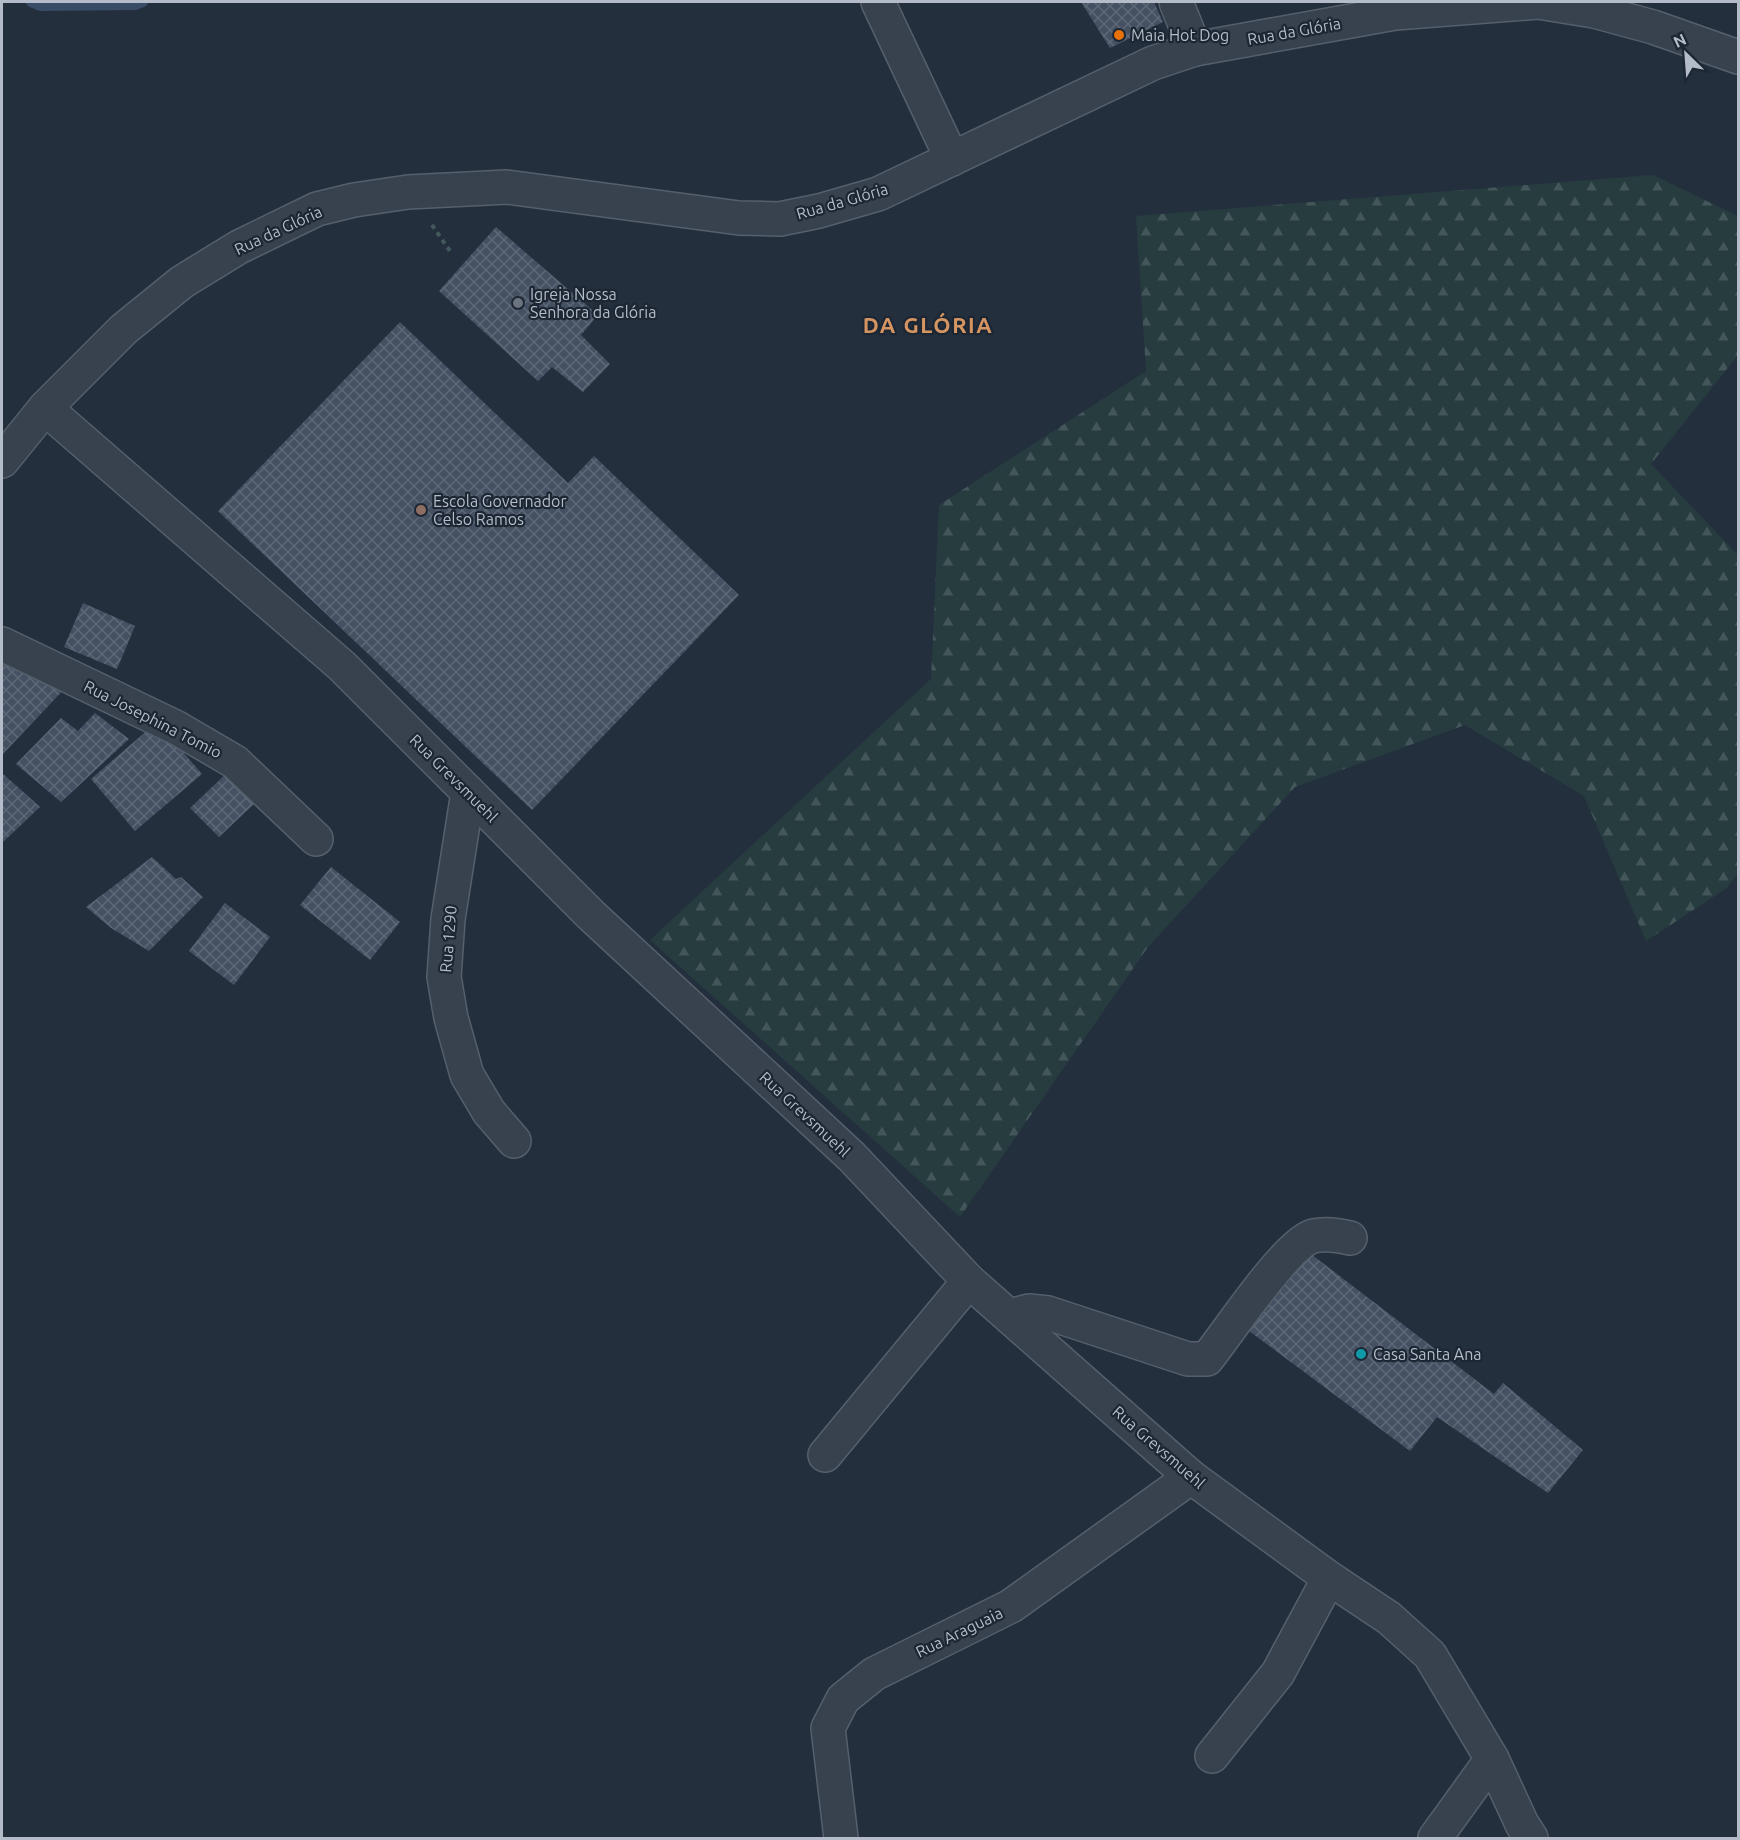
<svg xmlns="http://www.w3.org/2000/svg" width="1740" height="1840" viewBox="0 0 1740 1840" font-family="Ubuntu,sans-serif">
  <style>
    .forest { fill: url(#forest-firs) }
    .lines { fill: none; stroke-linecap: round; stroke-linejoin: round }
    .stream { stroke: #394c67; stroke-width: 10 }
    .building { fill: url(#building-cross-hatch) }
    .minor-casing { stroke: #565f6c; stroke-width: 36 }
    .path { stroke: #44595c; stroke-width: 4; stroke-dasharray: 4.5 4.5; stroke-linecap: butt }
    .minor { stroke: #38414e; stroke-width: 33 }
    .food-dot { fill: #e8710a; stroke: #1d2633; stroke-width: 2 }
    .worship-dot { fill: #6b7280; stroke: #1d2633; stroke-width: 2 }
    .education-dot { fill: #8d6e63; stroke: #1d2633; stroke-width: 2 }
    .culture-dot { fill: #0f9aa8; stroke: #1d2633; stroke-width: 2 }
    .labels { text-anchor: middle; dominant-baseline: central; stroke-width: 4.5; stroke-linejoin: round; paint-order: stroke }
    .street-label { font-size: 16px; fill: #b4bcc9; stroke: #1d2633 }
    .poi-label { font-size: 16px; fill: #b4bcc9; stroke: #1d2633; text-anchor: start }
    .district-label { font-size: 22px; font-weight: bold; letter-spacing: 1.5px; fill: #d59563; stroke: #1d2633 }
  </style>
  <defs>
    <pattern id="forest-firs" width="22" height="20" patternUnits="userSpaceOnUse" patternTransform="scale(1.5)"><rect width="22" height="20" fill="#263c3f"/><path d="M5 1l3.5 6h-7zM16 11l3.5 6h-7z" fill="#435659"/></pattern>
    <pattern id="building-cross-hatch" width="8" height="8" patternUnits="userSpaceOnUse" patternTransform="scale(1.5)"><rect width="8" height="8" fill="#455162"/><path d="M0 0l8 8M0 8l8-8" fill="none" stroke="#5d6877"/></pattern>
  </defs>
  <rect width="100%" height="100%" fill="#242f3e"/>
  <!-- forest -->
  <polygon class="forest" points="1653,175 1738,216 1738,355 1651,464 1737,554 1738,558 1738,873 1727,888 1646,941 1584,796 1465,725 1295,787 1148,947 960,1217 650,940 931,679 939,505 1146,371 1136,216"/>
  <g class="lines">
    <!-- stream -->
    <polyline class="stream" points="31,2 41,6 135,5 143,2"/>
  </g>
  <!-- building -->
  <g class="building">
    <polygon points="1081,2 1154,2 1163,22 1110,48"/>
    <polygon points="496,227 598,315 581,335 610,364 583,392 552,367 538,381 439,291"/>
    <polygon points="400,322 568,483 594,456 739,595 532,810 218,511"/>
    <polygon points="83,603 135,626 117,669 64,647"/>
    <polygon points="2,656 69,684 2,755"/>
    <polygon points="95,713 129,739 61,802 16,764 61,718 78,731"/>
    <polygon points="157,722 202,774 135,831 91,779"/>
    <polygon points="230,770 258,800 219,837 190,808"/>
    <polygon points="2,773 40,807 2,843"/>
    <polygon points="152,857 176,879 181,877 203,897 149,951 111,928 86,907"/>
    <polygon points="331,867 400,922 370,960 300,905"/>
    <polygon points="225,903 270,937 234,985 189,951"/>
    <polygon points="1303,1248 1494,1394 1503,1383 1583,1450 1548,1493 1437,1417 1410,1451 1241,1325"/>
  </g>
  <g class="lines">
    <!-- minor casing -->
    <g class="minor-casing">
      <g id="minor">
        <polyline points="878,2 952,159"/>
        <polyline points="1176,2 1195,49"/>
        <polyline points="45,408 342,666 591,915 852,1157 969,1281 1191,1477 1329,1578 1389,1618 1430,1655 1492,1759 1522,1824 1531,1838"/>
        <polyline points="2,461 45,408 124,329 182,282 239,247 317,209 354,200 408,192 507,187 739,218 780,219 819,211 878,194 1153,63 1195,49 1395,13 1538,2 1594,11 1653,27 1738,57"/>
        <polyline points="2,644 177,728 235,762 316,839"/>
        <polyline points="468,792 448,919 444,977 451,1018 467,1075 489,1112 514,1141"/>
        <path d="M 1009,1316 L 1029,1311 L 1048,1313 L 1188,1359 L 1207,1359 C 1227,1334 1286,1244 1313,1236 C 1326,1233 1338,1235 1350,1238"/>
        <polyline points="825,1455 969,1281"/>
        <polyline points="1212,1756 1278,1673 1329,1578"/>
        <polyline points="841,1838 828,1728 843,1699 874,1674 1011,1606 1191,1477"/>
        <polyline points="1435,1838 1492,1759"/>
      </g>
    </g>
    <!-- path -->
    <polyline class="path" points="432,225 452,254"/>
    <!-- minor -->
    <use href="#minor" class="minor"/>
  </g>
  <!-- markers -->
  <circle class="food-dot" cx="1119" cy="35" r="6"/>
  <circle class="worship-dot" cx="518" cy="303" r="6"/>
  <circle class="education-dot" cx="421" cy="510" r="6"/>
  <circle class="culture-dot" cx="1361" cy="1354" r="6"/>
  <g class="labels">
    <!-- street labels -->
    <g class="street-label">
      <text transform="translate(1294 31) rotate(-10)">Rua da Glória</text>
      <text transform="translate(842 201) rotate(-16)">Rua da Glória</text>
      <text transform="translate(278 230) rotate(-25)">Rua da Glória</text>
      <text transform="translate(153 719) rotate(27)">Rua Josephina Tomio</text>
      <text transform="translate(454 778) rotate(45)">Rua Grevsmuehl</text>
      <text transform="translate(448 939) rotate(-85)">Rua 1290</text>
      <text transform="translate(805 1114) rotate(43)">Rua Grevsmuehl</text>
      <text transform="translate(1159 1447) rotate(41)">Rua Grevsmuehl</text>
      <text transform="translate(959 1632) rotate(-26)">Rua Araguaia</text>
    </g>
    <!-- poi labels -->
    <g class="poi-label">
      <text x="1131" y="35">Maia Hot Dog</text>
      <text x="530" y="294">Igreja Nossa<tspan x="530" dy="18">Senhora da Glória</tspan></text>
      <text x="433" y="501">Escola Governador<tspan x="433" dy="18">Celso Ramos</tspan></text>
      <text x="1373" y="1354">Casa Santa Ana</text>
    </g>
    <!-- district labels -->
    <g class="district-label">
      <text x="928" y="324">DA GLÓRIA</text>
    </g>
  </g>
  <!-- border -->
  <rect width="1740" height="1840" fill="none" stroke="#b4bcc9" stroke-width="6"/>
  <!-- north arrow -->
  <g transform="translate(1686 54) rotate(335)" stroke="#1d2633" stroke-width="4.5" paint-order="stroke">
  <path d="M0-4.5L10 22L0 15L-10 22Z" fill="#b4bcc9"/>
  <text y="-9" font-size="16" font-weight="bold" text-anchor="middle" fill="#b4bcc9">N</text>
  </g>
</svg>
